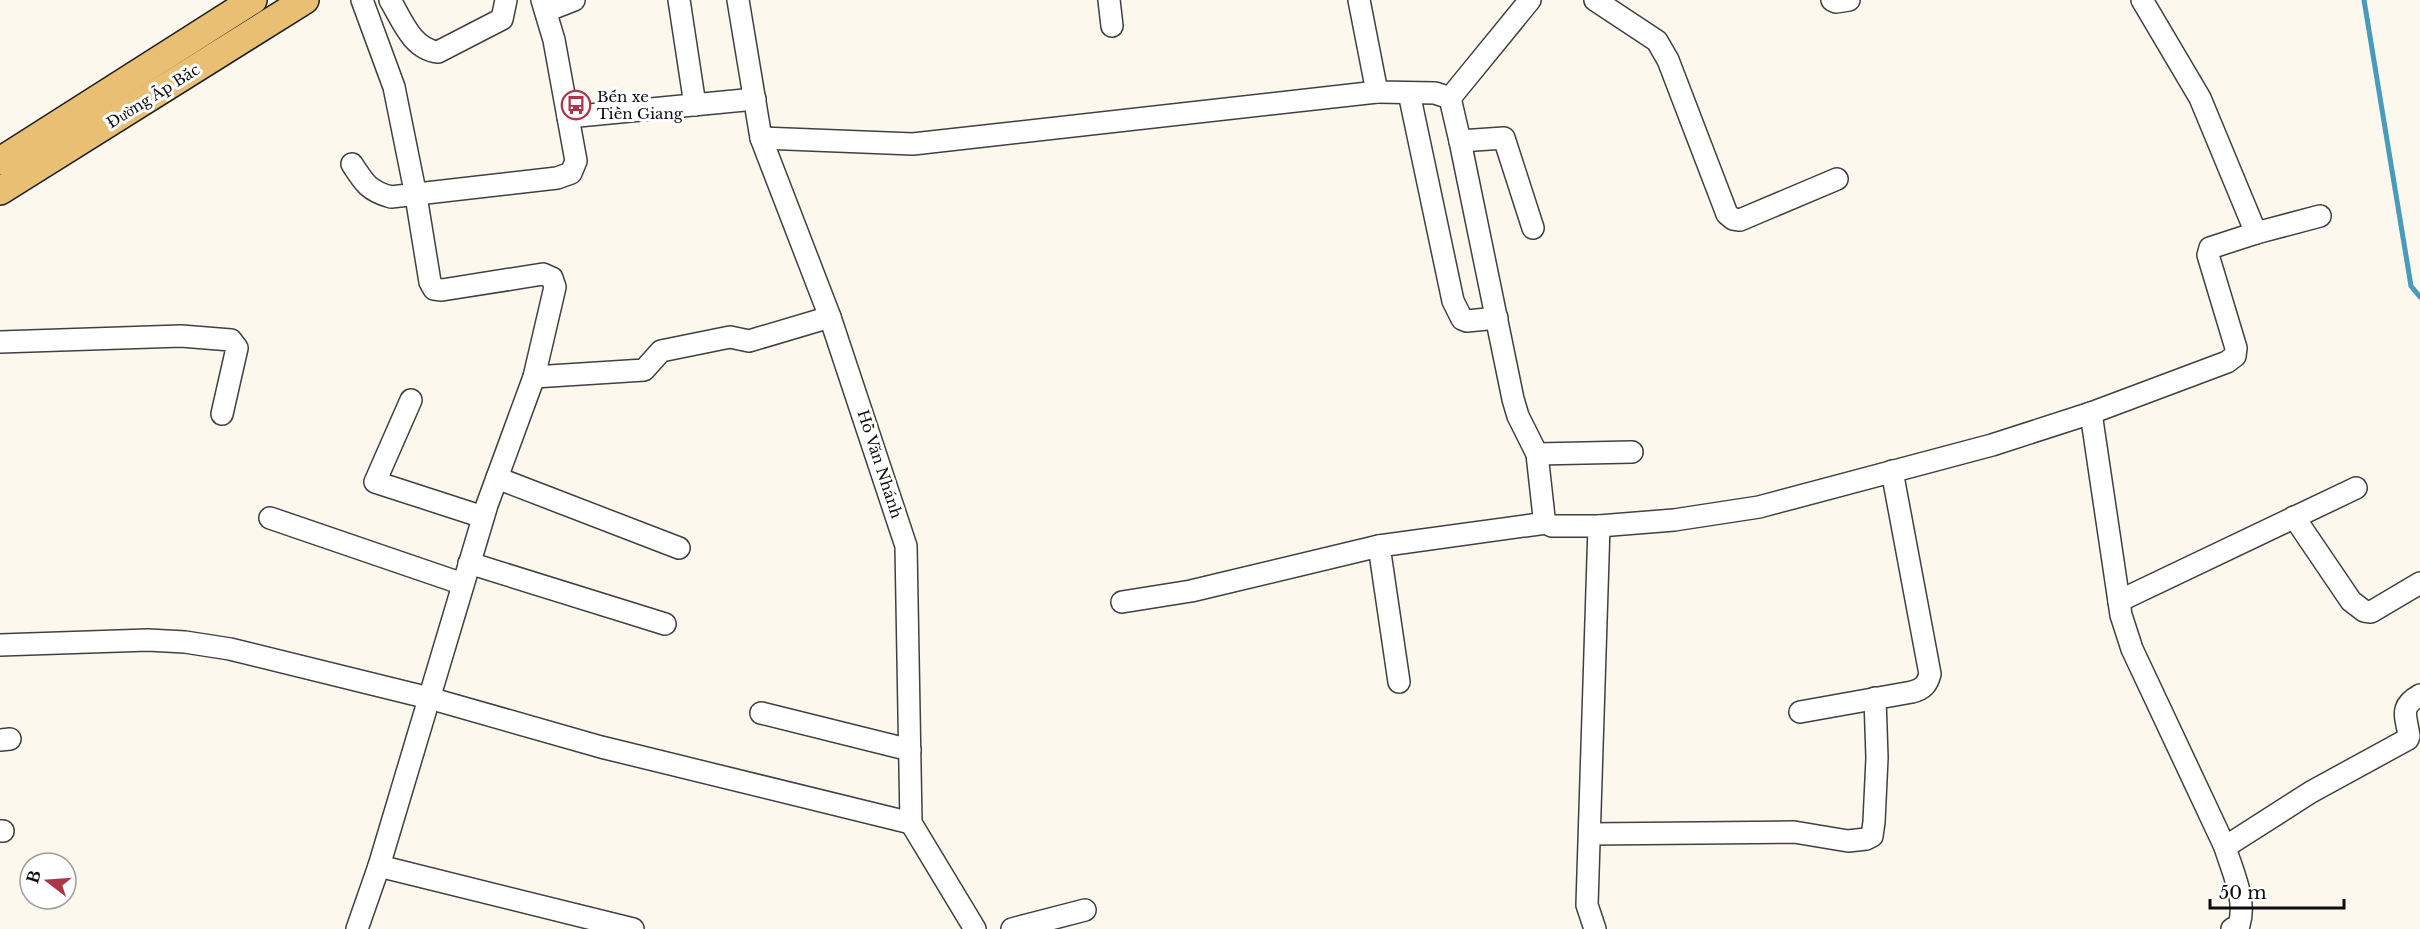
<svg xmlns="http://www.w3.org/2000/svg" width="2420" height="929" viewBox="0 0 2420 929" font-family="'Libre Baskerville',serif">
  <style>
    .lines { fill: none; stroke-linecap: round; stroke-linejoin: round }
    .stream { stroke: #499bbd; stroke-width: 5 }
    .minor-casing { stroke: #404040; stroke-width: 24 }
    .major-casing { stroke: #1e1e1e; stroke-width: 30 }
    .minor { stroke: #fff; stroke-width: 21 }
    .major { stroke: #e8bf73; stroke-width: 27 }
    .labels { text-anchor: middle; dominant-baseline: central; stroke-width: 6; stroke-linejoin: round; paint-order: stroke }
    .street-label { font-size: 15px; fill: #0d0d0d; stroke: #fff }
    .poi-label { font-size: 15px; fill: #0d0d0d; stroke: #fff; text-anchor: start }
  </style>
  <rect width="100%" height="100%" fill="#fdf8ee"/>
  <g class="lines">
    <!-- stream -->
    <polyline class="stream" points="2364,0 2411,286 2420,297"/>
    <!-- minor casing -->
    <g class="minor-casing">
      <g id="minor">
        <path d="M 390,0 C 402,20 412,49 438,52 L 502,19 L 506,0"/>
        <polyline points="679,0 695,105"/>
        <polyline points="738,0 761,138 830,317 906,546 911,823 975,929"/>
        <polyline points="1109,0 1112,26"/>
        <polyline points="1359,0 1377,92 1435,93 1450,98 1460,141 1504,138 1533,228"/>
        <polyline points="1595,0 1657,41 1668,60 1727,214 1733,219 1740,220 1837,179"/>
        <polyline points="1832,0 1836,2 1849,0"/>
        <polyline points="2142,0 2200,98 2256,233"/>
        <polyline points="546,11 574,0"/>
        <polyline points="1409,93 1453,301 1462,319 1467,321 1497,318"/>
        <polyline points="1450,98 1530,0"/>
        <polyline points="568,117 755,99"/>
        <polyline points="761,138 913,144 1377,92"/>
        <polyline points="1460,141 1513,399 1518,416 1537,454 1544,517 1546,523 1552,526 1599,526 1674,520 1759,507 1992,445 2091,413 2227,362 2235,356 2236,348 2208,255 2210,248 2256,233 2320,216"/>
        <path d="M 352,164 C 364,183 369,191 391,197 L 557,178 L 571,173 L 576,161 L 554,40 L 542,0"/>
        <polyline points="0,342 181,336 231,340 237,348 222,414"/>
        <polyline points="534,377 644,370 661,351 730,337 749,341 830,317"/>
        <polyline points="411,400 375,482 483,517"/>
        <polyline points="2091,413 2121,615 2132,649 2225,847"/>
        <polyline points="1537,454 1632,452"/>
        <polyline points="497,478 679,548"/>
        <polyline points="2294,517 2351,601 2364,611 2371,612 2420,583"/>
        <polyline points="270,518 463,584"/>
        <polyline points="469,563 665,624"/>
        <polyline points="2119,601 2356,488"/>
        <polyline points="1122,602 1191,591 1379,546"/>
        <polyline points="0,645 148,640 185,642 230,649 429,698 601,747 911,823"/>
        <polyline points="1399,682 1379,546 1546,523"/>
        <path d="M 1800,712 L 1912,692 C 1923,689 1927,685 1930,674 L 1892,471"/>
        <polyline points="761,713 910,750"/>
        <polyline points="0,740 10,739"/>
        <polyline points="0,831 3,831"/>
        <polyline points="1590,834 1794,832 1848,841 1866,839 1872,836 1874,822 1877,758 1875,698"/>
        <polyline points="379,866 633,929"/>
        <polyline points="357,929 379,866 487,505 534,377 555,287 552,278 543,274 442,290 434,289 430,282 416,196 394,87 362,0"/>
        <polyline points="1012,929 1085,910"/>
        <polyline points="1595,929 1587,905 1599,526"/>
        <path d="M 2232,929 L 2239,925 C 2247,900 2232,871 2225,847 L 2311,792 L 2408,739 L 2409,736 C 2406,715 2399,707 2420,695"/>
      </g>
    </g>
    <!-- major casing -->
    <g class="major-casing">
      <g id="major">
        <polyline points="0,161 253,0"/>
        <polyline points="0,191 305,0"/>
      </g>
    </g>
    <!-- minor -->
    <use href="#minor" class="minor"/>
    <!-- major -->
    <use href="#major" class="major"/>
  </g>
  <!-- icons -->
  <defs>
    <g id="bus-ring" transform="scale(1.5)"><circle r="9.5" fill="#fff" stroke="#ac3648" stroke-width="1.5"/><path d="M-5-6H5V4H4V6H2V4H-2V6H-4V4H-5ZM-3.5-4V0h7V-4ZM-3.5 1.2v1.5H-2V1.2ZM2 1.2v1.5H3.5V1.2Z" fill="#ac3648"/></g>
  </defs>
  <g fill-rule="evenodd">
    <use href="#bus-ring" x="576" y="105"/>
  </g>
  <g class="labels">
    <!-- street labels -->
    <g class="street-label">
      <text transform="translate(153 96) rotate(-32)">Đường Ấp Bắc</text>
      <text transform="translate(880 464) rotate(72)">Hồ Văn Nhánh</text>
    </g>
    <!-- poi labels -->
    <g class="poi-label">
      <text x="597" y="96">Bến xe<tspan x="597" dy="17">Tiền Giang</tspan></text>
    </g>
  </g>
  <!-- north arrow -->
  <g transform="translate(48 881) rotate(287)"><circle r="28" fill="#ffffff" stroke="#9e9e9e" stroke-width="1.5"/>
  <path d="M0-4.5L10 22L0 15L-10 22Z" fill="#ac3648"/>
  <text y="-9" font-size="16" font-weight="bold" text-anchor="middle" fill="#0d0d0d">B</text>
  </g>
  <!-- scale -->
  <path d="M2210 899v9h134v-9" fill="none" stroke="#0d0d0d" stroke-width="3"/>
  <text x="2219" y="899" font-size="18" fill="#0d0d0d" stroke="#ffffff" stroke-width="4.5" paint-order="stroke">50 m</text>
</svg>
